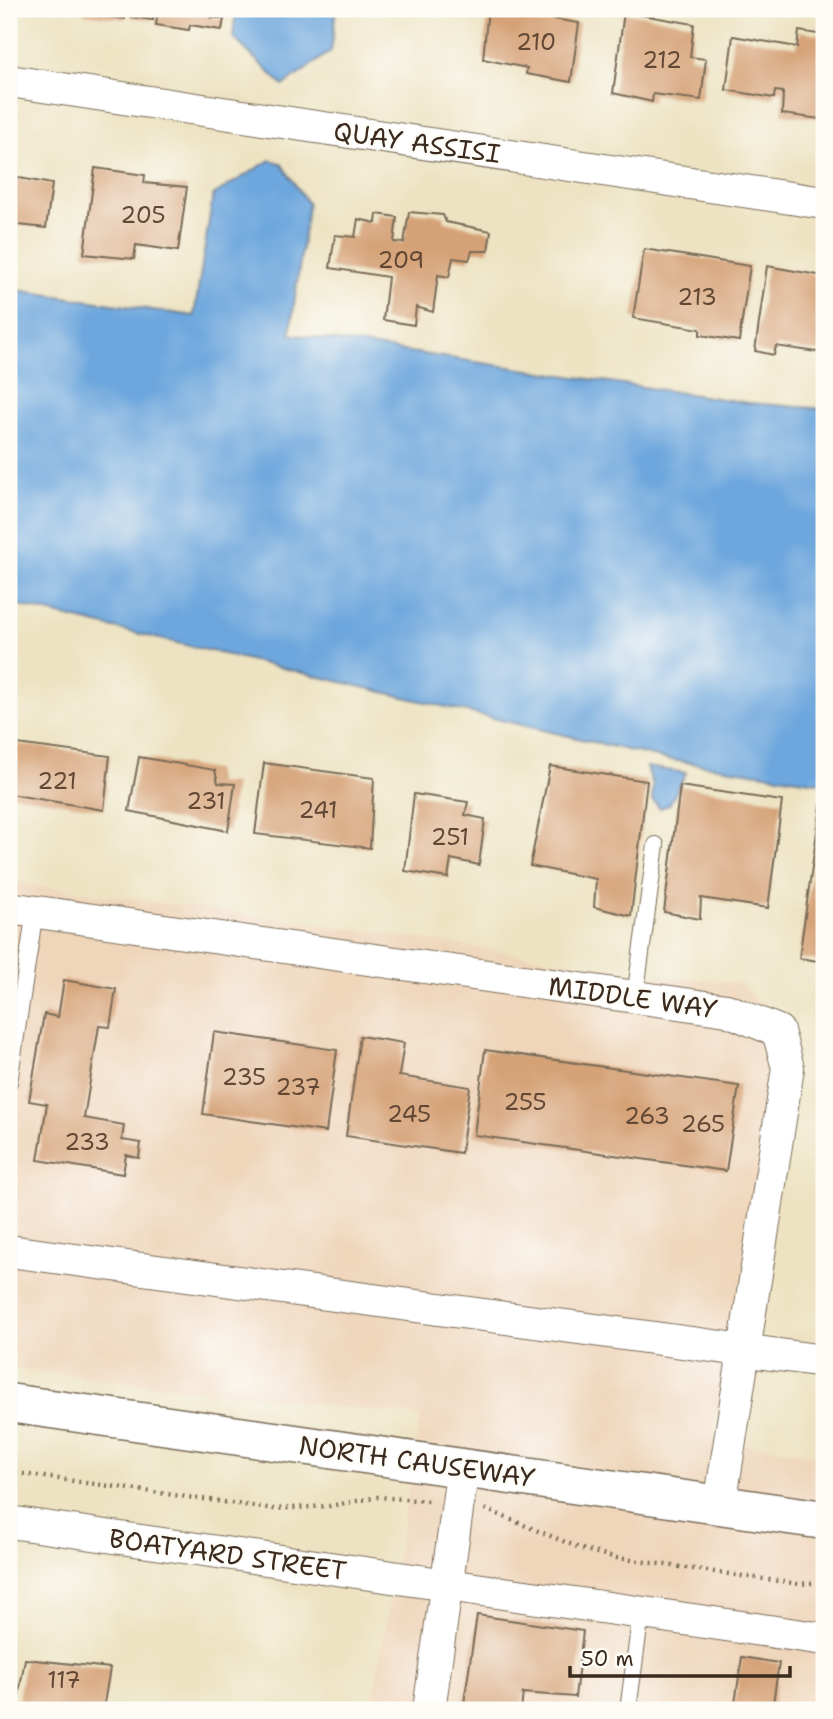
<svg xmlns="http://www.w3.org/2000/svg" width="833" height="1719" viewBox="0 0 833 1719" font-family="'Shantell Sans',sans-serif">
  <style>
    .built { fill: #efd6bb }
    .water { fill: #6ea7dd; stroke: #54687e; stroke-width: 2 }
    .building { fill: #d5a176 }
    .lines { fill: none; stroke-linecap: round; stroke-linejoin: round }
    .service-casing { stroke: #796b57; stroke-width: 18 }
    .minor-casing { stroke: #796b57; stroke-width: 34 }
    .secondary-casing { stroke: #796b57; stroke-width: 41 }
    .path { stroke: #796b57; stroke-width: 4.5; stroke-dasharray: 2 5; stroke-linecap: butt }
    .service { stroke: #fff; stroke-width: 16 }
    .minor { stroke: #fff; stroke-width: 32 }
    .secondary { stroke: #fff; stroke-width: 38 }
    .labels { text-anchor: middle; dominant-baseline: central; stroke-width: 5; stroke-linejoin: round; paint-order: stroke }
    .number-label { font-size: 23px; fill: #624834 }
    .street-label { font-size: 26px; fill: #3b2a1e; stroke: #fdfcf7 }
  </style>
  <rect width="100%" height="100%" fill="#fdfcf7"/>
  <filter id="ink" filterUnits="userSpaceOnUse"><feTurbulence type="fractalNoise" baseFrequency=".0143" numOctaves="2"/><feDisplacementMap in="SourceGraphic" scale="14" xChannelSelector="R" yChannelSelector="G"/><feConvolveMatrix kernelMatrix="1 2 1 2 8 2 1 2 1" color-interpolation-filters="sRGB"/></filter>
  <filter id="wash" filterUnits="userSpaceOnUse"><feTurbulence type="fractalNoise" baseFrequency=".00686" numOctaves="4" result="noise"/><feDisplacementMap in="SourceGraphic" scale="28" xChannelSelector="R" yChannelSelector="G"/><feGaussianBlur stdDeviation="1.57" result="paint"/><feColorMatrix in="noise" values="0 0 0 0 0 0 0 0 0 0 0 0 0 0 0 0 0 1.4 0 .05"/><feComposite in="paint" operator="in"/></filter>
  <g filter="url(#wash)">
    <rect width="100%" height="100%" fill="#ede3c2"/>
    <!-- built -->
    <g class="built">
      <polygon points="9,882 381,933 674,978 740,983 791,1037 712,1439 824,1456 824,1503 416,1444 420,1416 9,1368"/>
      <polygon points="411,1476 824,1536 824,1710 371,1710"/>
    </g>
    <!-- water -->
    <g class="water">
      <polygon points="236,9 336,9 331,51 283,86 233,37"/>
      <polygon points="270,160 281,163 308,204 290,334 749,403 824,409 824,783 665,759 9,603 9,289 194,316 213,195"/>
      <polygon points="647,767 686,773 669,805 660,808 652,800 653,786"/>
    </g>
    <g id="blocks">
      <!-- building -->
      <g class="building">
        <polygon points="85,9 219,9 219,12 213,11 212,18 224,18 222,30 190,25 189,30 156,25 157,16 153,16 153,20 131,17 131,12 126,12 125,19 84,14"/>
        <polygon points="488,9 579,23 571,82 526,74 527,68 483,59"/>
        <polygon points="624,12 694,24 690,57 706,59 701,100 653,94 652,102 613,93"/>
        <polygon points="799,31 824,35 824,99 820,119 782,114 783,92 775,91 774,98 726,90 733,36 797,47"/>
        <polygon points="95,168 145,175 144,183 187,187 178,251 136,245 134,259 84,254"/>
        <polygon points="9,176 52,184 46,228 9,224"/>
        <polygon points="409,212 443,215 446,222 491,231 488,251 472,251 469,260 453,258 449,277 438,275 433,312 416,307 414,325 383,320 388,277 330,268 335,235 355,237 358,219 376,223 377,214 397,217 394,242 404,243"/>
        <polygon points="644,249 750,266 739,341 700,335 700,329 633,318"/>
        <polygon points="767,266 824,276 824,353 776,346 774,355 755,351"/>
        <polygon points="9,743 110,756 104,810 9,794"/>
        <polygon points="139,757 215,770 218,783 235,784 228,831 129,811"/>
        <polygon points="264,763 374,778 370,848 255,834"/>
        <polygon points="550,766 647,781 631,916 594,907 596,879 530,866"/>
        <polygon points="680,786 782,801 768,908 701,898 700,919 664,912"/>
        <polygon points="414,794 468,802 465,815 485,819 479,865 451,859 448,878 405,871"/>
        <polygon points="821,804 824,805 824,962 799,958"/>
        <polygon points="64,980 116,989 110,1027 99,1026 84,1118 124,1125 122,1140 141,1143 139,1158 126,1155 123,1174 38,1160 47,1104 29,1101 44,1014 58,1017"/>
        <polygon points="214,1032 337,1050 326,1132 203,1114"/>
        <polygon points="360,1036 404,1043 399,1076 470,1087 461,1153 346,1136"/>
        <polygon points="485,1050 739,1086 726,1171 474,1135"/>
        <polygon points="477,1615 583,1631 575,1697 523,1693 521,1710 463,1710"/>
        <polygon points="742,1657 779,1663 772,1710 734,1710"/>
        <polygon points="25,1659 110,1668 103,1710 16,1710"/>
      </g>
    </g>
  </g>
  <g filter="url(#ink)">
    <use href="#blocks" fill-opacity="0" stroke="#796b57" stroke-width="2"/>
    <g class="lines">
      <!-- service casing -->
      <g class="service-casing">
        <g id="service">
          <polyline points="635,997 656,845"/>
          <polyline points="9,1082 35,911"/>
          <polyline points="628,1710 641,1613"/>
        </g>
      </g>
      <!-- minor casing -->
      <g class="minor-casing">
        <g id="minor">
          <polyline points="9,81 824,203"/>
          <polyline points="9,908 727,1010 778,1031 788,1068 720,1505"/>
          <polyline points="9,1251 824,1361"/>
          <polyline points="9,1522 824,1639"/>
          <polyline points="429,1710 463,1467"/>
        </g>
      </g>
      <!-- secondary casing -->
      <g class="secondary-casing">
        <polyline id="secondary" points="9,1403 824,1520"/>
      </g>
      <!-- path -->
      <g class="path">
        <polyline points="9,1472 274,1509 330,1506 378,1497 428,1501"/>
        <polyline points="485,1509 582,1549 617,1558 799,1584 824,1582"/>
      </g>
      <!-- service -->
      <use href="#service" class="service"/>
      <!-- minor -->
      <use href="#minor" class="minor"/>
      <!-- secondary -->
      <use href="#secondary" class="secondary"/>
    </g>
  </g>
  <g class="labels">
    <!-- number labels -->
    <g class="number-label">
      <text x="536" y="42">210</text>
      <text x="662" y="60">212</text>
      <text x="143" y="215">205</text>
      <text x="401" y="260">209</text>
      <text x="697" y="297">213</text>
      <text x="57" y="781">221</text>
      <text x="206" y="801">231</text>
      <text x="318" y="810">241</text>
      <text x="450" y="837">251</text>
      <text x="244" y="1077">235</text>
      <text x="298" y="1087">237</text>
      <text x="525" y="1102">255</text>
      <text x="409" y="1114">245</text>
      <text x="647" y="1116">263</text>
      <text x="703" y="1124">265</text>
      <text x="87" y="1142">233</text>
      <text x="64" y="1680">117</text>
    </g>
    <!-- street labels -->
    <g class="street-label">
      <text transform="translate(417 142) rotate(8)">QUAY ASSISI</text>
      <text transform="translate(633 997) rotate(8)">MIDDLE WAY</text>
      <text transform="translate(417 1461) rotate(8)">NORTH CAUSEWAY</text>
      <text transform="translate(228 1554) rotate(8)">BOATYARD STREET</text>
    </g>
  </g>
  <!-- margin -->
  <rect width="833" height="1719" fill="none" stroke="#fdfcf7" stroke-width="35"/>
  <!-- scale -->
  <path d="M570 1666v10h220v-10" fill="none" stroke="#3b2a1e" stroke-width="3.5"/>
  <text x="581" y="1666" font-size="21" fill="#3b2a1e" stroke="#fdfcf7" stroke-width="5" paint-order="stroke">50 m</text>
</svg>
